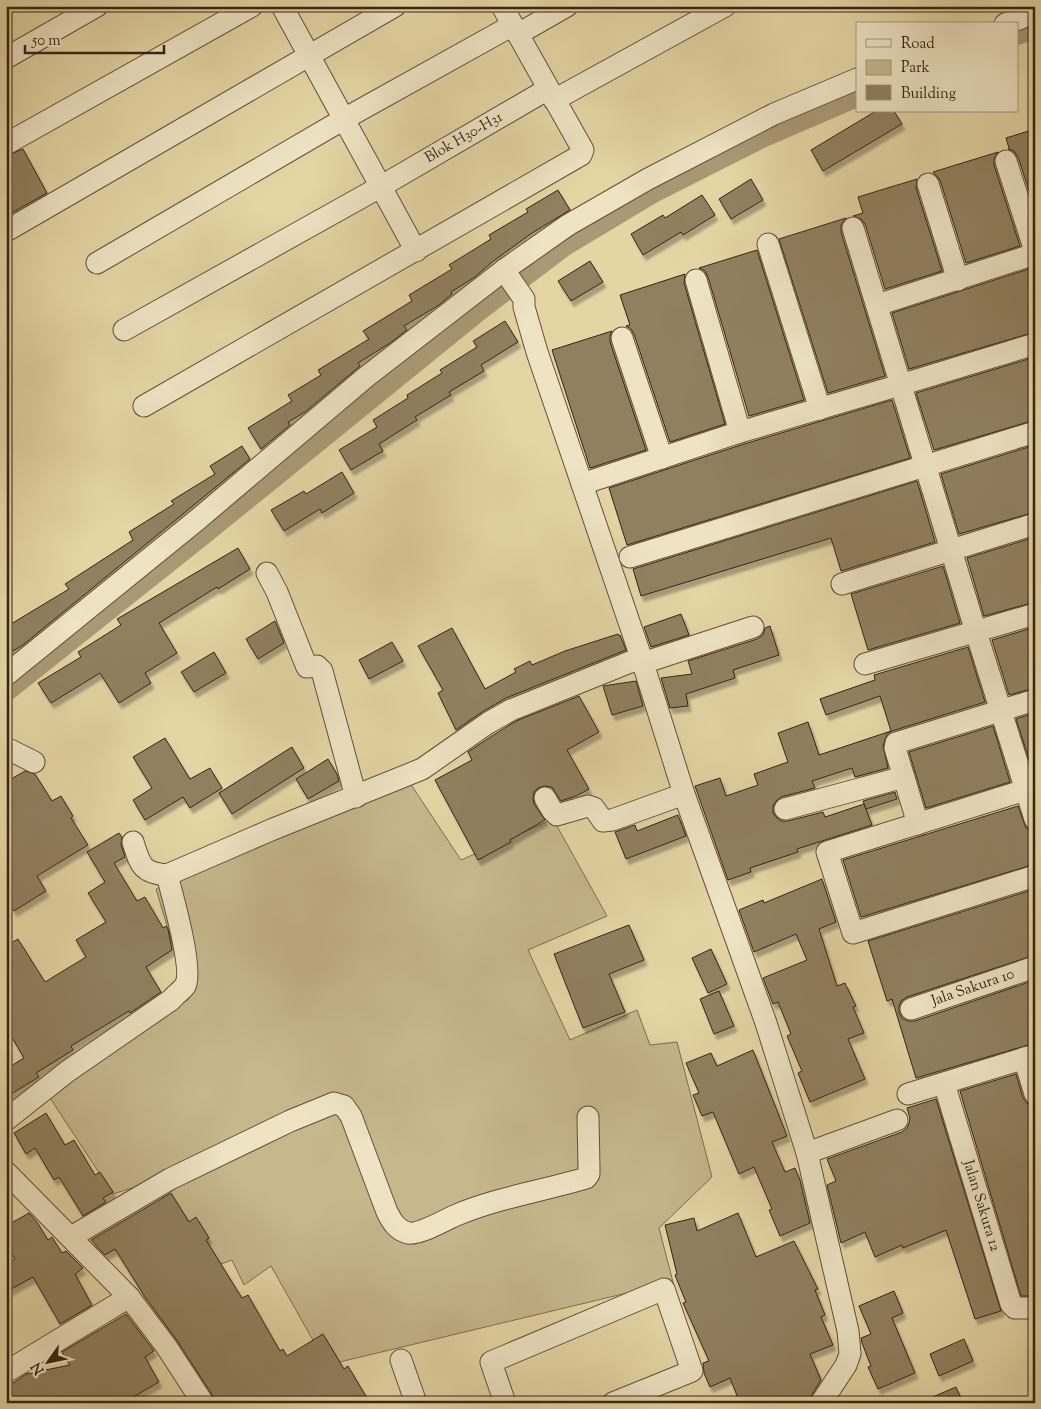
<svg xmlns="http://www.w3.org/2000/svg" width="1041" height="1409" viewBox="0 0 1041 1409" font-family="'Sorts Mill Goudy',serif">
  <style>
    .green { fill: #c7b78d; stroke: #7e6e51 }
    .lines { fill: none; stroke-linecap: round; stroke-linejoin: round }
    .canal { stroke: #aa9974; stroke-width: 20 }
    .building { fill: #918060; stroke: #362415; filter: url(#shadow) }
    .minor-casing { stroke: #625039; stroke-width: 23 }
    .minor { stroke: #eee4c4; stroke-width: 21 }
    .labels { text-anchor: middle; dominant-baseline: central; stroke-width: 5; stroke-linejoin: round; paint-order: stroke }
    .street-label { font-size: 15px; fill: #362415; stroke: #eee4c4 }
  </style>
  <defs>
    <filter id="shadow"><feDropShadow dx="3" dy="5.5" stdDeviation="1" flood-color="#0004"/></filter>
  </defs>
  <rect width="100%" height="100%" fill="#e5d5a5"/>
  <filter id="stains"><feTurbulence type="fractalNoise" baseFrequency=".004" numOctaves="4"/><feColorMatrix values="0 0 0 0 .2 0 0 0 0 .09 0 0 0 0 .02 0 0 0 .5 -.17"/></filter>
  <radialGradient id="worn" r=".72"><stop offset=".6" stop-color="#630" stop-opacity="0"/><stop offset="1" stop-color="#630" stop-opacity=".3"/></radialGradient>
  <!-- green -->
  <polygon class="green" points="408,780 461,860 553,819 607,916 528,950 570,1040 637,1010 650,1045 677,1042 712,1177 659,1228 673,1282 327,1365 271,1266 244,1285 232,1260 202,1271 154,1181 113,1194 46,1092 189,999 156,889"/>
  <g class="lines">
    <!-- canal -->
    <g class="canal">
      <polyline points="1017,35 1035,29"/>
      <polyline points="6,692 202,536 479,311 565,246 655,192 764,137 857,97"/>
    </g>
  </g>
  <!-- building -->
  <g class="building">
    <polygon points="876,111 894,111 902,124 823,171 811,150"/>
    <polygon points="1035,129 1035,209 1018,157 1014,151 1008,149 1009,148 1006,138"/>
    <polygon points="23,149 47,193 6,216 6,156"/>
    <polygon points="998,152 994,158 994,165 1020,246 966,263 940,180 933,172"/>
    <polygon points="751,179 763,200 731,219 719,199"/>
    <polygon points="917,179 916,188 942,271 885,289 865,224 861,219 853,216 863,213 858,197"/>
    <polygon points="558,190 570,210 532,233 492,262 475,277 451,292 452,294 439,305 404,326 407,330 390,343 358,363 360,366 305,412 288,422 290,425 261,449 248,428 292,401 288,395 321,375 318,370 369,339 363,331 412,301 409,295 452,269 449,265 491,239 489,235 528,212 526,209"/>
    <polygon points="702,195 715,215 683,235 681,232 643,255 631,234 663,215 665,218"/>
    <polygon points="846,218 841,225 841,232 885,376 828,393 779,239"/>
    <polygon points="757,250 804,400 749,416 708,277 705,271 699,268"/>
    <polygon points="590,261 603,282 571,301 558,281"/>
    <polygon points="1035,267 1035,332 909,369 892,313"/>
    <polygon points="685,274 684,283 725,424 670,442 634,334 631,329 626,326 630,325 620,295"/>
    <polygon points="505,321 518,342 481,365 484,371 449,392 451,395 415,417 417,420 379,444 383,451 351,470 339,450 377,427 373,420 408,398 407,395 442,373 440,370 477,347 473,341"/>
    <polygon points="612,331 610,336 610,342 646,450 590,468 552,350"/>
    <polygon points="1035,357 1035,420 934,450 916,393"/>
    <polygon points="892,400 910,458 627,545 609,488 744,444"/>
    <polygon points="1035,445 1035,512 959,534 941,474"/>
    <polygon points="242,446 250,459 23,645 6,655 6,627 69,589 65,584 133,540 129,532 174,504 171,501 215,474 210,466"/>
    <polygon points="342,472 354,493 322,513 320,509 284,531 271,510 304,491 306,494"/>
    <polygon points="917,481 935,542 841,571 831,538 641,596 633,569"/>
    <polygon points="1035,537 1035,602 984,616 967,558"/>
    <polygon points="238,548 250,569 218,589 217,587 159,623 177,653 145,673 151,683 119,703 100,673 51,703 38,683 81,657 78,652 121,625 117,619"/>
    <polygon points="943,566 960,623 868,650 851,594"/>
    <polygon points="681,614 689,635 651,647 644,627"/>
    <polygon points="275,621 284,643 258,659 246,639"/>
    <polygon points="770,626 779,655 733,670 735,678 686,694 688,706 670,708 661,678 692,674 688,661 757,639 763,635 765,628"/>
    <polygon points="1035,627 1035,688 1009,695 992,640"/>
    <polygon points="452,628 485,689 516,672 514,669 530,661 532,665 565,651 618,634 619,636 620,635 626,650 506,698 482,712 456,730 438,693 443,690 418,646"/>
    <polygon points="392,642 403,661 369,679 359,660"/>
    <polygon points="968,647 985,702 892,731 887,734 883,746 888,768 855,777 852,768 812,781 815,788 781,797 776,801 773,806 773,813 777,818 781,821 788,821 823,812 825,817 864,804 872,825 797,849 798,852 750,868 751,872 728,880 695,786 720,778 726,796 758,785 754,774 788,762 778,733 808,722 819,755 891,731 880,696 826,715 820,699 875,680 874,675"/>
    <polygon points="214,652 226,673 194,692 181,672"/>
    <polygon points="636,681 643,706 612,715 603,686"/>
    <polygon points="579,696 599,732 567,750 589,789 576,796 561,801 552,787 544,786 538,788 534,792 533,799 534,804 545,820 510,840 511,842 478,860 435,780 472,760 468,752 495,734 516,721"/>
    <polygon points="1035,713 1035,775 1034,775 1016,719"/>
    <polygon points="993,726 1010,782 926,808 909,752"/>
    <polygon points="165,738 190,779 210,768 222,788 190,808 183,797 145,820 133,800 152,788 133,757"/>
    <polygon points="292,747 304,768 232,814 219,793"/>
    <polygon points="328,759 337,774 339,781 308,799 296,779"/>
    <polygon points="25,771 35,774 52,801 61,796 73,816 71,818 88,845 37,876 46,891 14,911 6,897 6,782"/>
    <polygon points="895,792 897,799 866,809 863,801"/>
    <polygon points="1018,806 1026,828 1035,831 1035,864 861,917 843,860"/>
    <polygon points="678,815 686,836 626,859 615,832 635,825 637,831"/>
    <polygon points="119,833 122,837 121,845 125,857 114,863 137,901 145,897 163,928 166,926 168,929 172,950 146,967 161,992 130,1013 129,1011 71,1046 73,1050 36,1073 39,1077 6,1097 6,1069 24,1058 6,1027 6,946 18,939 45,982 86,957 76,940 106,922 88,893 105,882 87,852"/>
    <polygon points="822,879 836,922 819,929 837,986 845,983 856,1006 853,1007 864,1033 848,1039 865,1079 810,1102 798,1073 802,1071 787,1036 791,1034 778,1002 773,1004 763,978 807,960 796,934 754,952 739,910 763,900 764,903"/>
    <polygon points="1035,889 1035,955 907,997 901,1001 899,1007 899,1013 902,1018 908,1021 915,1021 1035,980 1035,1043 916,1078 892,999 887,1001 868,941"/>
    <polygon points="629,925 644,960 609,974 625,1012 583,1028 554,954"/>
    <polygon points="711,949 727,984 708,993 692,958"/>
    <polygon points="719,991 734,1026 714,1034 700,999"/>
    <polygon points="753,1050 787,1136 772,1142 785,1172 795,1168 800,1180 810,1223 780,1236 769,1210 772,1209 754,1167 739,1174 713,1112 702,1116 693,1095 699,1093 686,1063 711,1053 717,1066"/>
    <polygon points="1016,1074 1023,1098 1027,1103 1035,1106 1035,1296 1021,1296 960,1091"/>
    <polygon points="936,1099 1001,1311 975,1319 946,1230 903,1248 902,1245 875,1257 865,1232 841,1243 827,1185 836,1181 827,1159 902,1132 907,1128 909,1123 910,1118 907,1108"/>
    <polygon points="46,1113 65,1145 74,1140 95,1175 100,1172 113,1192 103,1198 106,1202 83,1216 59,1177 54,1180 35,1148 26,1154 14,1133"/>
    <polygon points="171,1193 189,1222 196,1217 209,1238 206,1240 242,1298 248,1295 280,1351 283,1349 287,1356 323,1334 344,1369 348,1366 370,1403 215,1403 213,1396 176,1339 145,1297 115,1249 105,1255 91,1240"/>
    <polygon points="29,1213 37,1222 48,1240 52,1237 62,1253 66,1251 83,1268 75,1274 92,1305 60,1324 33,1277 6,1292 6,1264 15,1259 6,1243 6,1226"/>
    <polygon points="738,1213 756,1257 794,1241 818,1289 815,1290 825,1315 821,1317 833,1345 810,1354 821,1380 811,1396 809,1403 740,1403 730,1378 710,1387 704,1373 703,1363 709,1361 683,1303 686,1302 675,1275 677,1274 665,1225 694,1218 697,1231"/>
    <polygon points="894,1291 903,1313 892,1318 915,1373 878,1389 868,1367 871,1366 862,1343 861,1338 871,1334 859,1306"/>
    <polygon points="126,1314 154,1351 145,1357 159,1382 123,1403 6,1403 6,1384 13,1383 26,1374 70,1365 62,1352"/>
    <polygon points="964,1339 973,1361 939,1376 930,1354"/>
    <polygon points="956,1387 963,1403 919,1403"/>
  </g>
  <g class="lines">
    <!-- minor casing -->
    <g class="minor-casing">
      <g id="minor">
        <polyline points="282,6 416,251"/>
        <polyline points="1005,24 1035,13"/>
        <polyline points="518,34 567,6"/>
        <polyline points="6,58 97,6"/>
        <polyline points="554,100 725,6"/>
        <polyline points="6,144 252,6"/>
        <polyline points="1006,161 1035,251"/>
        <polyline points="928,184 958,280"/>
        <polyline points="853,228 976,632 1035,819"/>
        <polyline points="6,231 395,6"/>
        <polyline points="768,244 820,409"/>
        <polyline points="97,263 344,119 513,25"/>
        <polyline points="504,270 524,299 524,307 537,352 642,660 684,794 766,1023 807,1153 848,1331 850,1354 846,1365 821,1403"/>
        <polyline points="696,280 740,432"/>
        <polyline points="877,305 1035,254"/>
        <polyline points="124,330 380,187 548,89"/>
        <polyline points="622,338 662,458"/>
        <polyline points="144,406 581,155 583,150 502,6"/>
        <polyline points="582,484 740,432 900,385 1035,344"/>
        <polyline points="630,557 1035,432"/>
        <polyline points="267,573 277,592 306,665 307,667 317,666 322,671 356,797"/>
        <polyline points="842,584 1035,524"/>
        <polyline points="865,664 1035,614"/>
        <polyline points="6,675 197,520 366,377 504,270 568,225 648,179 774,114 857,79"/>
        <polyline points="6,748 34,762"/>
        <polyline points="1035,787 827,852 853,933 1035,876"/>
        <polyline points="545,798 552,810 557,815 588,806 594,808 603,821 612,820 684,794"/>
        <polyline points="785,809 904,777"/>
        <polyline points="918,824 895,748 896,743 1035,700"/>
        <path d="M 133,842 C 140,864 141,873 167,875 L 271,830 L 422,769 L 488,723 L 511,710 L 630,662 L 652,660 L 753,627"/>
        <polyline points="911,1009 1035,967"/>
        <polyline points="1024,1058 1035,1094"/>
        <polyline points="944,1083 1011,1304 1015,1308 1035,1308"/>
        <polyline points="908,1094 1035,1055"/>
        <path d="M 6,1120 L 68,1071 L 171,1000 C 175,995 181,991 185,986 C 194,971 172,894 167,875"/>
        <polyline points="807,1153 897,1120"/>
        <polyline points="6,1172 129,1297 166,1346 203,1403"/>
        <path d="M 71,1237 L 170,1179 L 290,1121 L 334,1103 L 344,1106 L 351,1116 L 387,1212 C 392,1222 397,1230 408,1233 C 418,1235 444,1221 454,1216 C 496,1198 542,1191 586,1178 L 589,1174 L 589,1169 L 588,1117"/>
        <polyline points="401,1360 416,1403"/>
        <polyline points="6,1372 129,1297"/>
        <polyline points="505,1403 491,1362 664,1289 692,1371 613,1403"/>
      </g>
    </g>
    <!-- minor -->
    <use href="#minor" class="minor"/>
  </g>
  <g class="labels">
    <!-- street labels -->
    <g class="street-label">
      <text transform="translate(464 138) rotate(-30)">Blok H30-H31</text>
      <text transform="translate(973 988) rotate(-19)">Jala Sakura 10</text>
      <text transform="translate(981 1206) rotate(73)">Jalan Sakura 12</text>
    </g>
  </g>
  <!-- margin -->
  <rect width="1041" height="1409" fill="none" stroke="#e5d5a5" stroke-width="25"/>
  <rect x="8" y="8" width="1026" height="1394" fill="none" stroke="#362415" stroke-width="2.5"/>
  <rect x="12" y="12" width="1016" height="1384" fill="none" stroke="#362415"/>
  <!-- legend -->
  <rect x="856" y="22" width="162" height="90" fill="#eee4c4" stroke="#a4977e"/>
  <rect x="866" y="39" width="25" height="8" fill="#eee4c4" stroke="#a4977e"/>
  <text x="901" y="48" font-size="15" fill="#362415">Road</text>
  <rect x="866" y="60" width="25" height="15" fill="#c7b78d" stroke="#a4977e"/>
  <text x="901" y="72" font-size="15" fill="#362415">Park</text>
  <rect x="866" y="85" width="25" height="15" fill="#918060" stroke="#a4977e"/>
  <text x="901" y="98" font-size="15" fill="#362415">Building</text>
  <!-- north arrow -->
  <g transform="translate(48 1362) rotate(237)" stroke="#eee4c4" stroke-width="4" paint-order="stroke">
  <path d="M0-4L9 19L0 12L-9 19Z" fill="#362415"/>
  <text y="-8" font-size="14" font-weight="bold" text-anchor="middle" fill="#362415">N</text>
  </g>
  <!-- scale -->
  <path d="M25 45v8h139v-8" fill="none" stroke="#362415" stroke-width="2.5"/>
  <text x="32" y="45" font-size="15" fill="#362415" stroke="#eee4c4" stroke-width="4" paint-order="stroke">50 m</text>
  <rect width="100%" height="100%" filter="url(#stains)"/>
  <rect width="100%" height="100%" fill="url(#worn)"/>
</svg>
